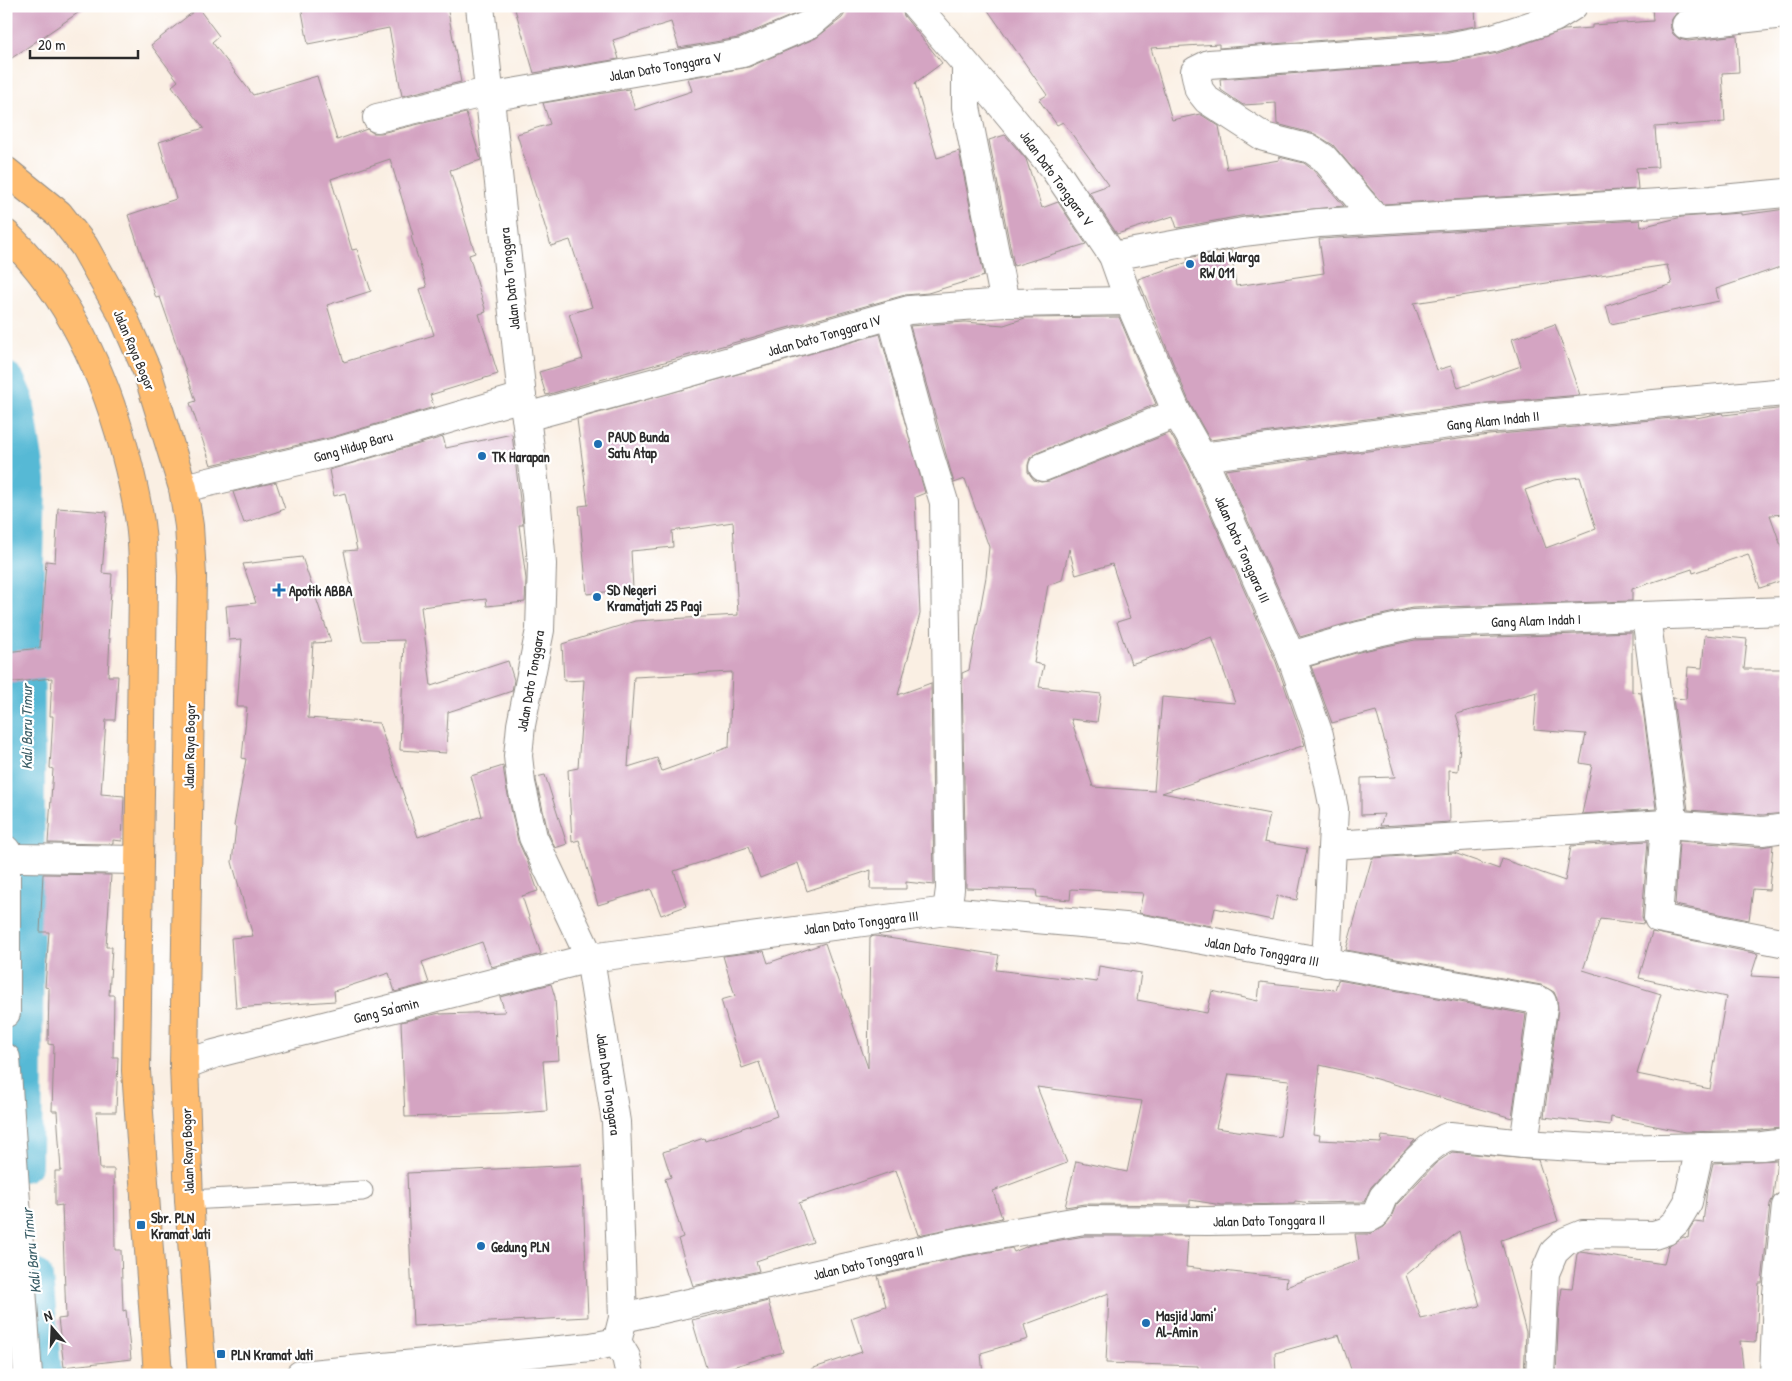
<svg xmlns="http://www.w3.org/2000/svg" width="1792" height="1381" viewBox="0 0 1792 1381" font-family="'Patrick Hand',sans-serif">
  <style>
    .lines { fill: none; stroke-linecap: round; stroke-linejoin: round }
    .canal { stroke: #57b9d5; stroke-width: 38 }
    .building { fill: #d4a4c2; fill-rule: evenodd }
    .lane-casing { stroke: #928d87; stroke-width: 21 }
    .street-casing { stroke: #928d87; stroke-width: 30 }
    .highway-casing { stroke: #928d87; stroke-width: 30 }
    .lane { stroke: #fff; stroke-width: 19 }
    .street { stroke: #fff; stroke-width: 28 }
    .highway { stroke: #febc70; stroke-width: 28 }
    .poi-dot { fill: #1f6fb2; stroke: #fff; stroke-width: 2 }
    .labels { text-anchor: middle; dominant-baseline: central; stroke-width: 4.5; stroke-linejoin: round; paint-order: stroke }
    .street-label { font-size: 14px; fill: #2b2b2b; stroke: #fff }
    .poi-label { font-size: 14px; font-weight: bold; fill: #2b2b2b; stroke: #fff; text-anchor: start }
    .water-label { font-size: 15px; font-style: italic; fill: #3a5d66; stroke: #fff }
  </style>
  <rect width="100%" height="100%" fill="#fff"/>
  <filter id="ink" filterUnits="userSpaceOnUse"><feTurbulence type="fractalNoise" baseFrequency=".02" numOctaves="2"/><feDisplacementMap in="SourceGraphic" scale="10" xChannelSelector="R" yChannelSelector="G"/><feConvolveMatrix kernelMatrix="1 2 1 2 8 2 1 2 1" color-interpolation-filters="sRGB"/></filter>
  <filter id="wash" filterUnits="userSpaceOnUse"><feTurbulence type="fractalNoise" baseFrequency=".0096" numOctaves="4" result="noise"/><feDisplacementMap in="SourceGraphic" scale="20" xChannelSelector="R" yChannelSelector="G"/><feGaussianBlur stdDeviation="1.12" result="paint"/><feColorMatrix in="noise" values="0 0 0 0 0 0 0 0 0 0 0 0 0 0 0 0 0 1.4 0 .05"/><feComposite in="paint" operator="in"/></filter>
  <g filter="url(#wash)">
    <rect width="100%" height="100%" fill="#faefe3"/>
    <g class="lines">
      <!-- canal -->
      <g class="canal">
        <polyline points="6,381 15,401 27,480 25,561 26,776 23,1163"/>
        <polyline points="34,1278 43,1375"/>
      </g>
    </g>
    <g id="blocks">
      <!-- building -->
      <g class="building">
        <polygon points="6,6 88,6 6,62"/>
        <polygon points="301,6 447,6 461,82 402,96 389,28 308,44"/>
        <polygon points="514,6 807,6 802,11 738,38 679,48 671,22 613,40 619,59 534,73"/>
        <polygon points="846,6 901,6 904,16 942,63 915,83 937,158 959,151 984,276 928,293 905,295 546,395 539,372 583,359 569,314 592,307 570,240 551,246 517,134 550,124 543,103 629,89 635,110 692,91 688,78 749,67 816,38 842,18 846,12"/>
        <polygon points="985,6 1475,6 1476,26 1446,31 1219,48 1219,44 1151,48 1172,120 1200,114 1219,126 1227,169 1279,160 1279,157 1304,163 1313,170 1344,206 1241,216 1177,228 1173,216 1117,234 1089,192 1109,185 1063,122 1057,125 1039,100 1047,95"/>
        <polygon points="1652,6 1714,6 1684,9 1677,12 1672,19 1670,26 1673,34 1679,39 1688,41 1737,35 1739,72 1722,73 1725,122 1655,127 1658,167 1636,168 1638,189 1383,204 1333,145 1315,134 1277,124 1276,103 1243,105 1221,90 1220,79 1451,62 1498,53 1564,30 1592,28 1592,25 1653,21"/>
        <path d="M 198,8 L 219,36 L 212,42 L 253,95 L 317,76 L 337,140 L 367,129 L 373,133 L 381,133 L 466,113 L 481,160 L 450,170 L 475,253 L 469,255 L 486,312 L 479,314 L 498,374 L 430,395 L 434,407 L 333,437 L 211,465 L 190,403 L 196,401 L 160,297 L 156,298 L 128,215 L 176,199 L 159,142 L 204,128 L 172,86 L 178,81 L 151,45 ZM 390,159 L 413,235 L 411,236 L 427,287 L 420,289 L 434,335 L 344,362 L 327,305 L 371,291 L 357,249 L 352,250 L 331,179 Z"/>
        <polygon points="1005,135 1026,159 1042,208 1058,202 1086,244 1014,266 989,140"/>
        <polygon points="1786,209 1786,265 1716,289 1719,301 1611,324 1606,306 1672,284 1667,265 1414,303 1437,370 1451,366 1458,388 1521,366 1512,339 1555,324 1580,395 1486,403 1210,440 1191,406 1138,279 1188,262 1187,258 1231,250 1236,286 1324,273 1319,239 1320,239 1640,220 1641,227 1682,217 1741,213 1741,215"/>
        <path d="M 1119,317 L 1156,404 L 1037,453 L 1030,458 L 1028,465 L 1028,472 L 1034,480 L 1041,482 L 1049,481 L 1170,433 L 1188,464 L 1276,662 L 1305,745 L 1162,793 L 1270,814 L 1264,842 L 1307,849 L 1297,900 L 1277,896 L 1272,920 L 1215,908 L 1211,926 L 1139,913 L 1143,893 L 1071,889 L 1070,900 L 1037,897 L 1036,890 L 966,888 L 962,673 L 969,670 L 986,577 L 989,547 L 965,479 L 954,483 L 910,326 L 965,322 L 1004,325 L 1025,318 ZM 1069,549 L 1076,575 L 1112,564 L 1130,618 L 1117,622 L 1131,664 L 1212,637 L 1235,703 L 1162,697 L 1154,791 L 1093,787 L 1071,719 L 1097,722 L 1101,694 L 1039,687 L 1044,665 L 1034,663 L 1048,585 L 1062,580 Z"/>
        <path d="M 880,334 L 925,493 L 915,497 L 920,614 L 898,695 L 931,683 L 934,885 L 906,882 L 906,889 L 870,889 L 871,870 L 807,891 L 798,863 L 760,878 L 748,847 L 674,871 L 686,906 L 661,915 L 651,889 L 598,905 L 579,840 L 572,842 L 568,770 L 578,768 L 584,680 L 564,681 L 562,644 L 635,621 L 738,615 L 733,522 L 672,531 L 673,547 L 631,551 L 633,589 L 587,594 L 579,506 L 588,505 L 577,419 ZM 732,672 L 729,747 L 662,771 L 657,758 L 628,767 L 634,677 Z"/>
        <path d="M 1786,408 L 1786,514 L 1770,515 L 1786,560 L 1786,579 L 1760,588 L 1748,554 L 1693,573 L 1692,569 L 1632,589 L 1632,601 L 1412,608 L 1355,621 L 1300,637 L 1225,470 L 1489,435 L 1695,416 L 1696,418 L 1722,413 L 1723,415 ZM 1580,477 L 1596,529 L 1546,548 L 1525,490 L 1554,480 Z"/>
        <polygon points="512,434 523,525 519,525 526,579 525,602 487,606 486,599 421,607 431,686 508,661 514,680 512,691 448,712 446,753 400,750 404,640 362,641 344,551 357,550 345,493 334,496 329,470 443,437 446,448"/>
        <polygon points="276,482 285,509 244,523 233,492"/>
        <polygon points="58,508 107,512 102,573 112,574 108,638 110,638 108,676 118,676 115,720 106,720 101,794 124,796 122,841 113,840 113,844 48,843 53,769 50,768 53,716 50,716 52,678 6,683 6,652 40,648 46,561 55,562"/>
        <polygon points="302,557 331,642 313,643 308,718 379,723 418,837 482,816 471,776 503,766 506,786 518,841 528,863 538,891 522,896 541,954 491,967 482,942 422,962 429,983 395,992 389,973 334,991 335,1001 236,1008 231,938 253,936 232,862 236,827 234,826 246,759 242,758 247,707 237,707 242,639 229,640 226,606 256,603 243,564"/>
        <polygon points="1632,632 1632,692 1641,693 1656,809 1582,814 1592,765 1580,763 1586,734 1534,730 1537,692 1456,714 1461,731 1458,771 1449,770 1450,822 1380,826 1384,814 1361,815 1361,778 1395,777 1376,711 1332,723 1311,666 1363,651 1415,640"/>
        <polygon points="1705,635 1747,639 1744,669 1786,669 1786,813 1763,815 1688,810 1673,698 1686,699 1688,667 1702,668"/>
        <polygon points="545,775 567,844 555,848 548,832 536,780 536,777"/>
        <polygon points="1648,841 1642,917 1644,924 1600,919 1583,970 1661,994 1637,1074 1710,1089 1726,997 1639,978 1652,932 1758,954 1751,976 1786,978 1786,1115 1782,1116 1781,1128 1761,1130 1685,1132 1611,1117 1610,1125 1544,1117 1558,1009 1557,999 1554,992 1541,985 1346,950 1372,858 1454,853 1499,869 1502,859 1565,881 1571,846"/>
        <polygon points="1679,841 1762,847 1773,845 1769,890 1753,889 1749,920 1675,905"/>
        <polygon points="43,874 111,875 106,947 112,947 109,995 114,995 113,1057 118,1057 116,1112 96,1112 100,1169 114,1169 115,1250 121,1250 123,1311 126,1310 131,1359 64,1367 58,1319 66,1318 62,1205 55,1206 55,1171 61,1171 57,1111 52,1111 54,1045 48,1044 49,988 45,987 49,932 40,932"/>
        <path d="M 875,936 L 999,955 L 996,970 L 1097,982 L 1099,966 L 1141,973 L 1137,1000 L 1207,1013 L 1212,991 L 1258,1001 L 1260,982 L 1335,990 L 1338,980 L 1526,1014 L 1512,1118 L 1359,1074 L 1320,1065 L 1313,1134 L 1320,1135 L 1319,1140 L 1381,1143 L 1382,1136 L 1415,1140 L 1371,1187 L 1364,1202 L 1311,1203 L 1295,1201 L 1294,1204 L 1222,1205 L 1190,1200 L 1190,1205 L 1084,1204 L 1065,1207 L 1076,1161 L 1127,1172 L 1142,1101 L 1037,1087 L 1067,1163 L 993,1191 L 1002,1218 L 918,1235 L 896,1170 L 799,1203 L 813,1242 L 756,1261 L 759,1271 L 693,1286 L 678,1239 L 683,1237 L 665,1179 L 671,1177 L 663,1152 L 704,1138 L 705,1141 L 777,1116 L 759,1062 L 742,1068 L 721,1000 L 735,996 L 723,956 L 764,951 L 768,963 L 825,943 L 868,1068 L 870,937 ZM 1229,1074 L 1289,1080 L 1280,1137 L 1216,1128 Z"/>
        <polygon points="551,984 555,997 559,1060 543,1061 547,1111 507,1114 405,1117 401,1022 440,1013 440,1014 505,1012 500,997"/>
        <path d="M 1452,1152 L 1538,1160 L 1558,1221 L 1501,1240 L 1526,1332 L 1524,1375 L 1353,1375 L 1339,1335 L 1275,1353 L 1276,1375 L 1198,1375 L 1198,1366 L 1106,1363 L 1109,1293 L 1024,1325 L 1028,1339 L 981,1353 L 983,1375 L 812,1375 L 811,1369 L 862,1352 L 851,1318 L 886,1306 L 878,1276 L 961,1257 L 1012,1248 L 1014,1252 L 1030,1245 L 1085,1236 L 1188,1236 L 1186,1267 L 1287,1278 L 1286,1287 L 1359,1260 L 1355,1234 L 1370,1234 L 1384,1227 L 1390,1220 L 1396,1205 L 1401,1200 L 1436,1163 ZM 1459,1231 L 1480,1306 L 1421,1319 L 1406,1275 Z"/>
        <polygon points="1777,1160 1773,1197 1770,1204 1762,1283 1759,1283 1756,1342 1740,1341 1744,1375 1556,1375 1559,1308 1562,1288 1572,1289 1577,1254 1580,1252 1664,1264 1668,1247 1683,1237 1688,1238 1689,1230 1694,1222 1703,1223 1707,1189 1713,1163"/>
        <polygon points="582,1165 588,1317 413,1326 407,1173"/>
        <polygon points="768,1301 783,1352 708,1374 692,1320"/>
      </g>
    </g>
  </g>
  <g filter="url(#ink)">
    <use href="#blocks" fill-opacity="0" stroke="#928d87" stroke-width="1"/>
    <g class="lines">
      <!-- lane casing -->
      <g class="lane-casing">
        <polyline id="lane" points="189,1200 363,1191"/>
      </g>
      <!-- street casing -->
      <g class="street-casing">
        <g id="street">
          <polyline points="480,6 522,397 526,417 536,495 542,564 540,630 521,725 518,756 521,783 533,837 590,958 616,1122 623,1318 617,1342 626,1357 630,1375"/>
          <polyline points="916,6 1002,106 1055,170 1113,256 1129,301 1177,413 1202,457 1291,656 1319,735 1334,809 1326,963"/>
          <polyline points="1686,25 1786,14"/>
          <polyline points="966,65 966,107 1005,303"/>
          <polyline points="489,97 743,53 810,24 831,6"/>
          <polyline points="377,118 488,92"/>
          <polyline points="1376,219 1324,158 1311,149 1264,137 1207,100 1199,90 1195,71 1209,64 1448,47 1493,38 1554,18 1573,6"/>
          <polyline points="1113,256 1243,232 1319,223 1711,200 1786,193"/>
          <polyline points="891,315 927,447 944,502 950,889 947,911"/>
          <polyline points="526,417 663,380 909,310 1005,303 1129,301"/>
          <polyline points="1202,457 1487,419 1786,392"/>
          <polyline points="1043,467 1177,413"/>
          <polyline points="183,488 337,452 522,397"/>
          <polyline points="1646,616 1674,825"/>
          <polyline points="1291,656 1359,636 1413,624 1786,611"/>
          <polyline points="1665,824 1658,918 1786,943"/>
          <polyline points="1333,845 1665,824 1763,831 1786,828"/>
          <polyline points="6,850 6,1013"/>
          <polyline points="6,856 20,858 138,860"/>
          <polyline points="6,1058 28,1375"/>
          <polyline points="184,1065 214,1054 590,958 947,911 1136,928 1538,1000 1542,1002 1543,1007 1524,1144"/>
          <path d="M 623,1318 L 958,1242 L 1084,1220 L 1209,1221 L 1369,1218 L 1376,1214 L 1383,1197 L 1389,1190 C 1404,1174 1430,1142 1450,1136 L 1524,1144 L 1610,1149 L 1762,1146 L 1786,1143"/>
          <polyline points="300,1375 591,1347 617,1342"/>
          <polyline points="1540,1375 1545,1273 1554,1252 1566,1241 1583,1234 1654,1235 1666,1231 1676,1222 1688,1202 1700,1147"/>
          <polyline points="1774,1375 1777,1294 1786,1206"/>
        </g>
      </g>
      <!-- highway casing -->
      <g class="highway-casing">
        <g id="highway">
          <polyline points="6,171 59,214 84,246 123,316 147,371 183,488 189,526 192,576 184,1065 189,1200 202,1375"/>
          <path d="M 6,234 C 72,296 108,382 129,468 C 134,489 139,510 141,532 C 143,549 143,567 143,585 L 136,1071 L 158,1375"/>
        </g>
      </g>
      <!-- lane -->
      <use href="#lane" class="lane"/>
      <!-- street -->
      <use href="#street" class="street"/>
      <!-- highway -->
      <use href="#highway" class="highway"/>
    </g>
  </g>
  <!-- markers -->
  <g class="poi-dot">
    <circle cx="1190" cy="264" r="5"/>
    <circle cx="598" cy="444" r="5"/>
    <circle cx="482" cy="456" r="5"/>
    <path d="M276.5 582.5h5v5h5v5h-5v5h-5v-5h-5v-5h5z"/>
    <circle cx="597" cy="597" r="5"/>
    <rect x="136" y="1220" width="10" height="10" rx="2.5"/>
    <circle cx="481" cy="1246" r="5"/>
    <circle cx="1146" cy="1323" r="5"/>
    <rect x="216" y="1349" width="10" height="10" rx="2.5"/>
  </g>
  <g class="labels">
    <!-- street labels -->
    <g class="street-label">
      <text transform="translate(665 66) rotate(-10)">Jalan Dato Tonggara V</text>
      <text transform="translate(1057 178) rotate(54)">Jalan Dato Tonggara V</text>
      <text transform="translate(509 279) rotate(-96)">Jalan Dato Tonggara</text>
      <text transform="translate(824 335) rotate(-16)">Jalan Dato Tonggara IV</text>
      <text transform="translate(135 350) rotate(67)">Jalan Raya Bogor</text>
      <text transform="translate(1493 420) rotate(-6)">Gang Alam Indah II</text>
      <text transform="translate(353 446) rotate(-16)">Gang Hidup Baru</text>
      <text transform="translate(1243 549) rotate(66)">Jalan Dato Tonggara III</text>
      <text transform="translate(1536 620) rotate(-2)">Gang Alam Indah I</text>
      <text transform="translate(530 681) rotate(-80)">Jalan Dato Tonggara</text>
      <text transform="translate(189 746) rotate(-89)">Jalan Raya Bogor</text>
      <text transform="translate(861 922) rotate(-7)">Jalan Dato Tonggara III</text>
      <text transform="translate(1262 951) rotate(10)">Jalan Dato Tonggara III</text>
      <text transform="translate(386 1010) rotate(-14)">Gang Sa'amin</text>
      <text transform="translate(609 1084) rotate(82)">Jalan Dato Tonggara</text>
      <text transform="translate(187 1151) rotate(-92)">Jalan Raya Bogor</text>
      <text transform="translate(1269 1220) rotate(-1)">Jalan Dato Tonggara II</text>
      <text transform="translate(868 1262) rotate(-13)">Jalan Dato Tonggara II</text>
    </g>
    <!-- poi labels -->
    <g class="poi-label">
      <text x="1200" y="256">Balai Warga<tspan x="1200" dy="16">RW 011</tspan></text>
      <text x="608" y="436">PAUD Bunda<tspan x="608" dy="16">Satu Atap</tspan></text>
      <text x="492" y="456">TK Harapan</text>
      <text x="607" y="589">SD Negeri<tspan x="607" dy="16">Kramatjati 25 Pagi</tspan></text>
      <text x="289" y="590">Apotik ABBA</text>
      <text x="151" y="1217">Sbr. PLN<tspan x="151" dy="16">Kramat Jati</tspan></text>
      <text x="491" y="1246">Gedung PLN</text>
      <text x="1156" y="1315">Masjid Jami'<tspan x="1156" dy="16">Al-Amin</tspan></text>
      <text x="231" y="1354">PLN Kramat Jati</text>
    </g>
    <!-- water labels -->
    <g class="water-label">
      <text transform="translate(26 727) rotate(-90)">Kali Baru Timur</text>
      <text transform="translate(31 1251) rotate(-96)">Kali Baru Timur</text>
    </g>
  </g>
  <!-- margin -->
  <rect width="1792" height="1381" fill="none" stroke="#fff" stroke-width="25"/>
  <!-- north arrow -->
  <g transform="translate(52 1328) rotate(341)" stroke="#ffffff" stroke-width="4" paint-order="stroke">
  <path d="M0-4L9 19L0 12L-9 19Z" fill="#2b2b2b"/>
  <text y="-8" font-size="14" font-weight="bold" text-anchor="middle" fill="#2b2b2b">N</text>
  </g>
  <!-- scale -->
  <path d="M30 50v8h108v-8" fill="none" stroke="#2b2b2b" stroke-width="2.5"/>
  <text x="38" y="50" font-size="15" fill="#2b2b2b" stroke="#ffffff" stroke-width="4" paint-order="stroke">20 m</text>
</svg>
